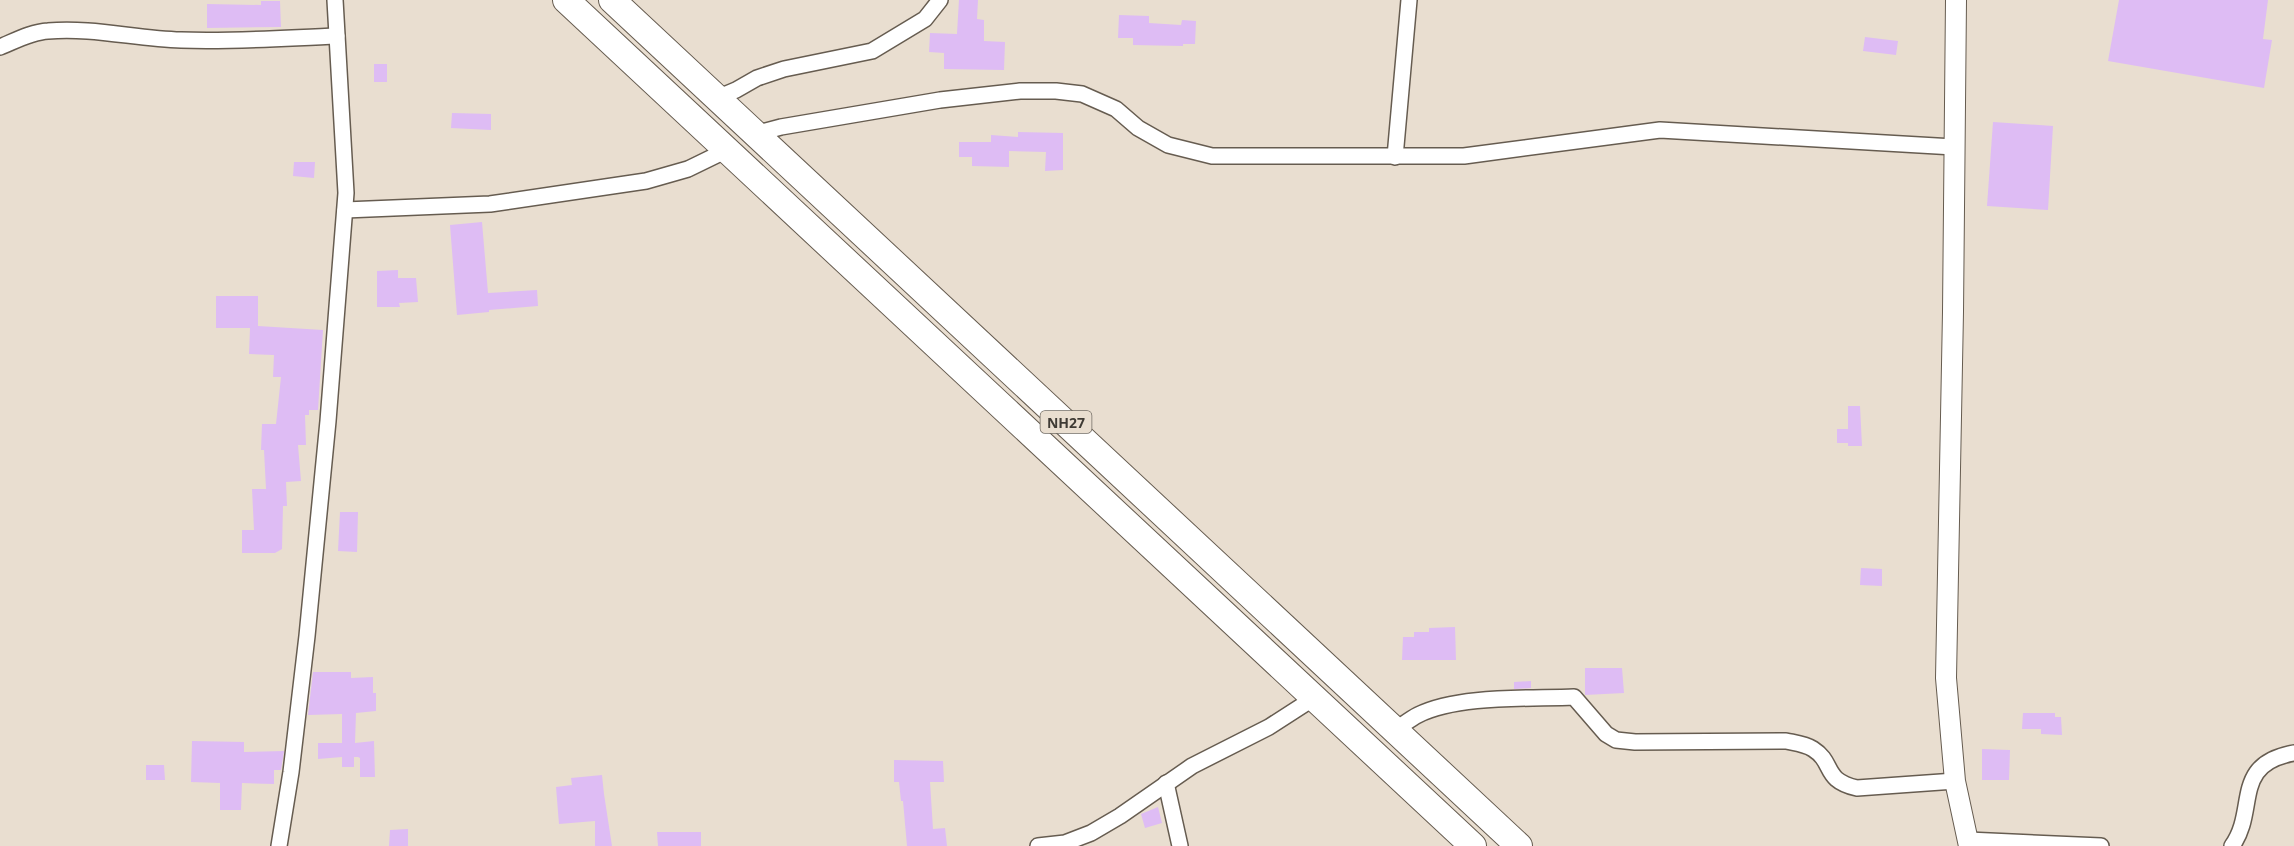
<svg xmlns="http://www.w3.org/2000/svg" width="2294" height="846" viewBox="0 0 2294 846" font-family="'Noto Sans',sans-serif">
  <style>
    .building { fill: #debcf4 }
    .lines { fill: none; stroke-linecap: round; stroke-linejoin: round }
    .minor-casing { stroke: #665c50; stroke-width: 18 }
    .tertiary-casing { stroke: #665c50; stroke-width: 22 }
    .trunk-casing { stroke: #665c50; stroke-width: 28 }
    .minor { stroke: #fff; stroke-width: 15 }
    .tertiary { stroke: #fff; stroke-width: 20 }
    .trunk { stroke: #fff; stroke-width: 26 }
    .labels { text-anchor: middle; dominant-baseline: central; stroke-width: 4.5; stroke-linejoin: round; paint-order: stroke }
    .shield { fill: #e9ded0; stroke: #726c64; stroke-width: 1.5 }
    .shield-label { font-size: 14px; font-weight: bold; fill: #3f3b35 }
  </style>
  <rect width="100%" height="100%" fill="#e9ded0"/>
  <!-- building -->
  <g class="building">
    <polygon points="959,0 978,0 977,19 984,20 984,41 1005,42 1004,70 944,69 944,53 929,52 930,33 957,34"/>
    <polygon points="2119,0 2268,0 2263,39 2272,40 2264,88 2108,61"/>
    <polygon points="261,1 280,1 281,27 207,28 207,4 261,5"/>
    <polygon points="1119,15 1149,16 1149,23 1181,25 1182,20 1196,21 1195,44 1183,44 1183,46 1133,45 1133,38 1118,38"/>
    <polygon points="1865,37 1898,41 1896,55 1863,51"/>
    <rect x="374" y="64" width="13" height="18"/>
    <polygon points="452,113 491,114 491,130 451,128"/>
    <polygon points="1993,122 2053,126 2048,210 1987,206"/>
    <polygon points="1018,132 1063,133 1063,170 1045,171 1046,152 1009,151 1009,167 972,166 972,157 959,157 959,142 991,142 991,135 1018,137"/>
    <polygon points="294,162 315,162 314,178 293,176"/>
    <polygon points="482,222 488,293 537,290 538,306 489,310 489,312 457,315 450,225"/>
    <polygon points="398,270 398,278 416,278 418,302 399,303 400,307 377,307 377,271"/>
    <polygon points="216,296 258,296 258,326 323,330 318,410 309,410 309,415 305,415 306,445 298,445 301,481 286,482 287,506 283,506 282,549 275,553 242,553 242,530 254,530 252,489 266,489 264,450 261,450 262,424 276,424 281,377 273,377 274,355 249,354 250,328 216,328"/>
    <polygon points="1848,406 1860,406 1862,446 1848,446 1848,443 1837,443 1837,429 1848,429"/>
    <polygon points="340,512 358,512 357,552 338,551"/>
    <polygon points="1861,568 1882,569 1882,586 1860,585"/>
    <polygon points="1455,627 1456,660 1402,660 1403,637 1414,637 1414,632 1429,632 1429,628"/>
    <polygon points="1585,668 1622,668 1624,693 1585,695"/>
    <polygon points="313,672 351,672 351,678 373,677 373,693 376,693 376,711 356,713 355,743 374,741 375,777 360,777 360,758 358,757 354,757 354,767 342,767 342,757 318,759 318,743 342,743 342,714 308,715"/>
    <polygon points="1531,681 1531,688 1514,689 1514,682"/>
    <polygon points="2023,713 2055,713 2055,717 2061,717 2062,735 2041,734 2041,729 2022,729"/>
    <polygon points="192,741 244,742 244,752 284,751 281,770 274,770 274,784 242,783 241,810 220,810 220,783 191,782"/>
    <polygon points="1982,749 2010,750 2009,780 1982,780"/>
    <polygon points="894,760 943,761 944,782 930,782 933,829 945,828 947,846 907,846 903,801 901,801 899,782 894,782"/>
    <polygon points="146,765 164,765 165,780 146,780"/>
    <polygon points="602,775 604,794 612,846 595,846 595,821 559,824 556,787 572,785 571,778"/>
    <polygon points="1158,807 1162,823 1145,828 1141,814"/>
    <polygon points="408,829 408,846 389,846 390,830"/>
    <polygon points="657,832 701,832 701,846 658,846"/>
  </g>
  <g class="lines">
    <!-- minor casing -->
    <g class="minor-casing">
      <g id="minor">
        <path d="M 0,47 C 15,41 31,32 48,31 C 92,27 137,39 181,40 C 233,42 285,38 337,36"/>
        <polyline points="717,98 736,90 757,78 784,69 872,51 925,19 940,0"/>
        <polyline points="755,134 781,127 940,100 1020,91 1056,91 1082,94 1116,109 1138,128 1168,145 1212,156 1464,156 1660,130 1954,147"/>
        <polyline points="1395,157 1409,0"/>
        <polyline points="345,210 490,204 646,181 688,169 727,150"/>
        <path d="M 1395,730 C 1403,725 1410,719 1418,715 C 1458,695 1529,699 1574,697 L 1606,734 L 1616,740 L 1635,742 L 1786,741 C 1795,743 1805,744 1813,749 C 1835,763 1822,780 1857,788 L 1955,781"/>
        <polyline points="1166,783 1180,846"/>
        <polyline points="1968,840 2101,846"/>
        <polyline points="279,846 291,772 307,636 328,421 346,193 335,0"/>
        <polyline points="1038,846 1065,843 1091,833 1120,816 1192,766 1269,727 1314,698"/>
        <path d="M 2232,846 C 2258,810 2231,764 2294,753"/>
      </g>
    </g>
    <!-- tertiary casing -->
    <g class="tertiary-casing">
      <polyline id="tertiary" points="1956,0 1953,312 1946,678 1955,781 1969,846"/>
    </g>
    <!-- trunk casing -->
    <g class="trunk-casing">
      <g id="trunk">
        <polyline points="566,0 1473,846"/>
        <polyline points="612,0 1519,846"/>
      </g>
    </g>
    <!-- minor -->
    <use href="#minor" class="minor"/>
    <!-- tertiary -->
    <use href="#tertiary" class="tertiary"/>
    <!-- trunk -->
    <use href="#trunk" class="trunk"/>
  </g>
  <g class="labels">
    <!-- shield labels -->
    <rect class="shield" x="1040.5" y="411" width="51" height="22" rx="4.5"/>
    <g class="shield-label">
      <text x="1066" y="422">NH27</text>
    </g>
  </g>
</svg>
